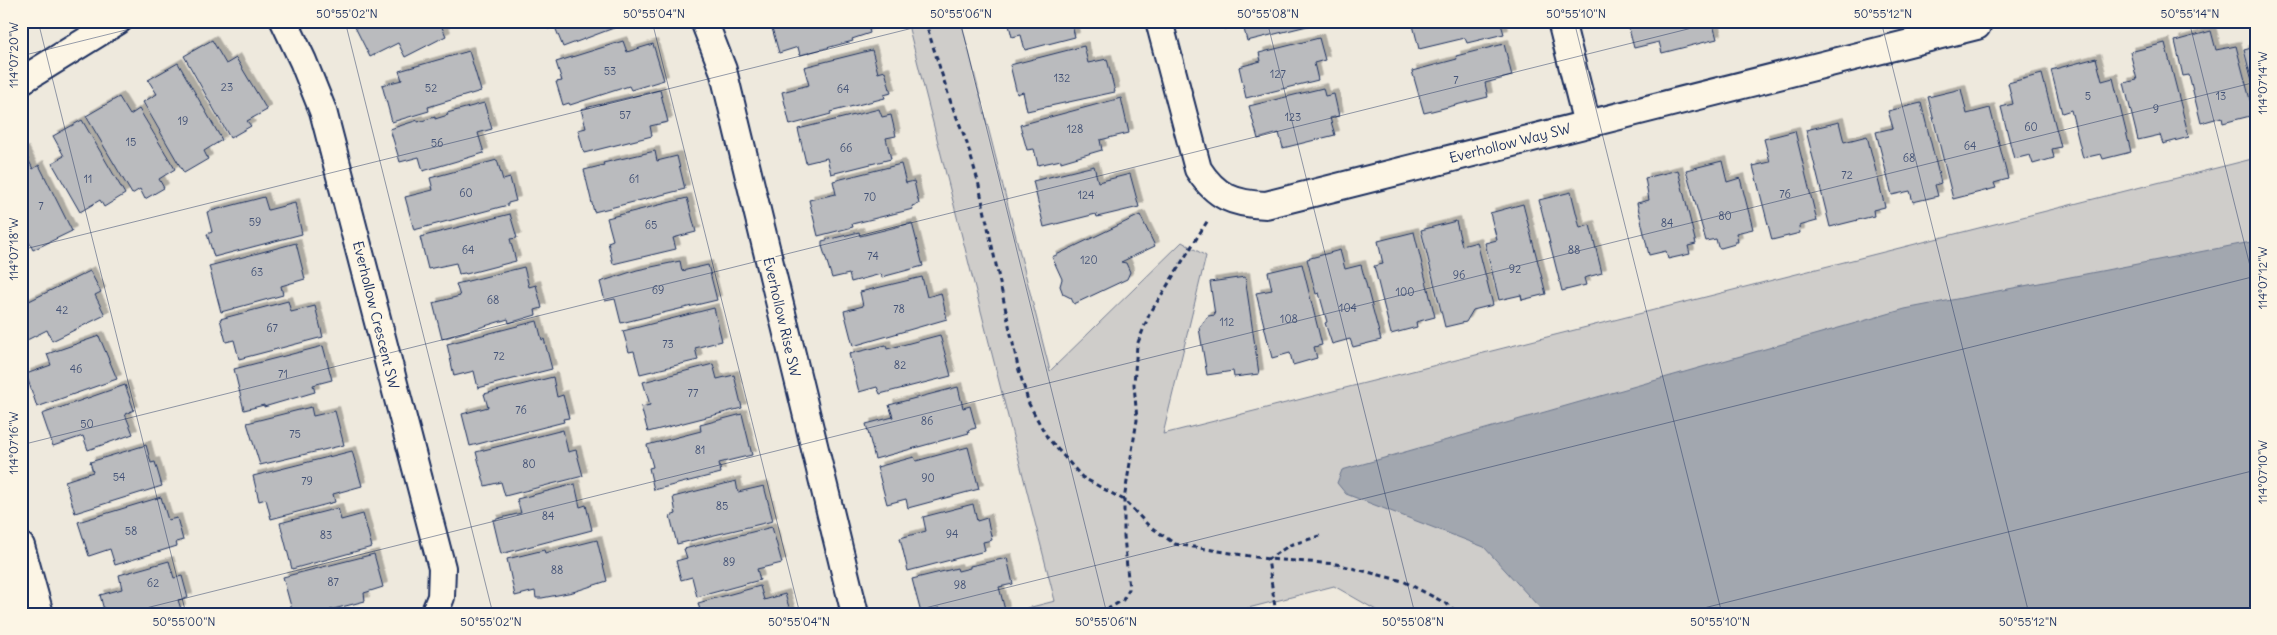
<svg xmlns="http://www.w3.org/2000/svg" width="2277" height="635" viewBox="0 0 2277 635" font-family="Delius,sans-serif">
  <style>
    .green { fill: #cfcdca; stroke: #757e94 }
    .water { fill: #a2a7af; stroke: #6c778f }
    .building { fill: #babbbe; stroke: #1b2f5e; filter: url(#shadow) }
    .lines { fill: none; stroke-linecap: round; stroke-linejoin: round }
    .street-casing { stroke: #1b2f5e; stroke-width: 30 }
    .path { stroke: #1b2f5e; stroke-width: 3; stroke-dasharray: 5 4; stroke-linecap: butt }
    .street { stroke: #fcf5e5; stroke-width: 26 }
    .ticks { fill: none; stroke: #1b2f5e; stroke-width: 1; stroke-opacity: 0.45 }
    .labels { text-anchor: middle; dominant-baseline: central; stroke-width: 4; stroke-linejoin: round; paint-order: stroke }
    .number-label { font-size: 11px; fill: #435276 }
    .street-label { font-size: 14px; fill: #1b2f5e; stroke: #fcf5e5 }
    .neatline { fill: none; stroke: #1b2f5e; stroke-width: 2 }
    .ticks-label { font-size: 12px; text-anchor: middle; fill: #1b2f5e }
  </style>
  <defs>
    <filter id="shadow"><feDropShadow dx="4.5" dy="-4.5" stdDeviation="0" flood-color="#0004"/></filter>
  </defs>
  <rect width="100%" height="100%" fill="#eee9dd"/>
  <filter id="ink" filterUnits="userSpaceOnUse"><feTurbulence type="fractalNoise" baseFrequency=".02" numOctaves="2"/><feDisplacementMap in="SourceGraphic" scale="10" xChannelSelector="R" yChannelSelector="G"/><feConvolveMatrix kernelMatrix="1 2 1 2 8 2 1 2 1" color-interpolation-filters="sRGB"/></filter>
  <g filter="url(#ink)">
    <!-- green -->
    <polygon class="green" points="907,21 961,21 1050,371 1182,242 1206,256 1163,434 2256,158 2256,614 1383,614 1334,586 1225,614 1004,614 1055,601"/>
    <!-- water -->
    <polygon class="water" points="2256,241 2256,611 2246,614 1542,614 1539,607 1484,547 1346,494 1337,483 1342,470 1905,309"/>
    <!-- building -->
    <g class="building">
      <polygon points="366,21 439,21 446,36 405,57 398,43 370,57 355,27"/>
      <polygon points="545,21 617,21 619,26 563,47 555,27 548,29"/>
      <polygon points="770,21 867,21 870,33 852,39 853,41 800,55 798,47 779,53"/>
      <polygon points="1008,21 1087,21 1072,25 1075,37 1025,50 1021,35 1012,37"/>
      <polygon points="1223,21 1310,21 1311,25 1247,41 1243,25 1225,29"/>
      <polygon points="1412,21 1500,21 1504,34 1467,43 1465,38 1419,49"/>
      <polygon points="1627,21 1712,21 1717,39 1662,53 1659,42 1634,48"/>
      <polygon points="2256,21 2256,97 2244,50 2255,47 2249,23"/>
      <polygon points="2211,31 2216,50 2236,46 2254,115 2223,123 2222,117 2201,123 2189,75 2183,76 2175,41"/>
      <polygon points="1319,38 1325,60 1314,63 1318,80 1246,98 1239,67 1261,61 1259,53"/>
      <polygon points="212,40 226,64 236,58 267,110 247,121 251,126 230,138 184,56"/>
      <polygon points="623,41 627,52 653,44 664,80 631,90 629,86 570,105 569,103 563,105 556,82 562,81 556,62"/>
      <polygon points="2165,43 2189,137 2163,144 2160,135 2138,140 2124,83 2137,80 2130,52"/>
      <polygon points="1504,44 1512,76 1485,83 1488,97 1424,113 1412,71 1457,59 1456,56"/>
      <polygon points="1084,46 1088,63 1107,59 1115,92 1027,111 1023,92 1017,94 1010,65"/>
      <polygon points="872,50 878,73 885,71 891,93 884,95 885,98 830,112 831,114 790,125 782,92 809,85 804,67"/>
      <polygon points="469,51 481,91 428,107 429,111 392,122 382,85 402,80 399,71"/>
      <polygon points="2096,58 2102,81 2113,78 2131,152 2103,159 2101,154 2083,158 2071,110 2062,113 2051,70"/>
      <polygon points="178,63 222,140 204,151 208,159 184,173 143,102 157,94 148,80"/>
      <polygon points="2042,74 2061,147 2052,149 2054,158 2033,164 2030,155 2014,159 2001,107 2013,104 2008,83"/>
      <polygon points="1323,88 1325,96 1334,94 1339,116 1330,118 1335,135 1283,148 1279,133 1258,139 1249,106"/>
      <polygon points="1961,89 1967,114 1990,108 2008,179 1994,183 1996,188 1953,199 1928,97"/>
      <polygon points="660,90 668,122 650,126 652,136 584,153 578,130 586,128 581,109"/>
      <polygon points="119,97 130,115 139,109 175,169 159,179 164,188 145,199 140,189 132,194 86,116"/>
      <polygon points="1121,98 1129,133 1100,140 1102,150 1061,162 1061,160 1038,165 1034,149 1027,150 1020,125"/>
      <polygon points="484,103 492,129 478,133 484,153 423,171 419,157 400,162 390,129 418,120 418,122 435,117 435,119 448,115 447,113"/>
      <polygon points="1921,103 1941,183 1935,185 1938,196 1913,202 1910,191 1892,195 1876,132 1893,128 1888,111"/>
      <polygon points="879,109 882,117 891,115 896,136 886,138 891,159 831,174 827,158 806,163 798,129"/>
      <polygon points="82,120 125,194 104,207 100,200 80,212 52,163 64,156 53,136"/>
      <polygon points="1839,122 1844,142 1867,136 1885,207 1873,210 1874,216 1830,227 1806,130"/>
      <polygon points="1795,131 1817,221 1799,226 1800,233 1772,240 1753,166 1770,162 1764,139"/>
      <polygon points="24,151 33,169 39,165 72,231 33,250 21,227 21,152"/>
      <polygon points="655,151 657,161 677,156 685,189 594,212 584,170 604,165 603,163"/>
      <polygon points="497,160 503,180 510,178 516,201 508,203 508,205 414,230 405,197 433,190 430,178"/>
      <polygon points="1722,161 1727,182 1740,178 1753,229 1736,233 1738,242 1735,242 1735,244 1721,248 1718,247 1716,239 1706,241 1686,170"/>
      <polygon points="901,164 906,183 914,181 919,204 912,206 913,209 852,224 853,227 818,236 809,200 836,194 833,181"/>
      <polygon points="1094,166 1098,182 1130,174 1139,207 1097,217 1096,214 1044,227 1033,181"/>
      <polygon points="1678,170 1696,244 1688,246 1690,254 1668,259 1666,251 1649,255 1637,203 1649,200 1645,178"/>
      <polygon points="1571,192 1580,228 1590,225 1602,273 1584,278 1586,285 1562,291 1539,200"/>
      <polygon points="264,197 268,210 295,203 302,234 214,257 207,234 212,232 207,212"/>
      <polygon points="687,198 696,232 673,238 676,249 613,264 608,242 613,240 607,218"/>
      <polygon points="1523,204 1546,294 1522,300 1521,295 1499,300 1485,243 1497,240 1490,213"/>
      <polygon points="510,214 517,238 510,239 516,261 466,274 465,273 459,274 456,263 428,269 420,237"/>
      <polygon points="1140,215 1155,246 1121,262 1126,263 1130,272 1127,279 1074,304 1071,298 1063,294 1060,286 1062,279 1052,257"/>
      <polygon points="1456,221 1462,246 1477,242 1493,305 1473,310 1466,322 1445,327 1421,230"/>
      <polygon points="912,223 923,266 882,277 881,274 851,282 849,274 832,278 822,246 822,241 859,232 860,236"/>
      <polygon points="1414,232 1435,317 1416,322 1417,327 1391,334 1374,266 1383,264 1378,241"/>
      <polygon points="296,243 305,279 281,286 283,295 221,312 209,266"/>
      <polygon points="1340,250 1345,269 1361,265 1381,340 1353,347 1350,339 1332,344 1325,323 1327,322 1319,293 1316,294 1307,259"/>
      <polygon points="680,261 682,271 708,265 717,300 621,323 615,299 605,301 600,282 637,270"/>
      <polygon points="1302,264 1322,345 1314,347 1317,358 1293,365 1290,353 1272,358 1256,293 1272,290 1268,272"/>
      <polygon points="524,267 529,287 536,285 542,308 535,310 536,315 509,323 508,319 442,339 433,303 460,296 456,284"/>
      <polygon points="90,271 101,292 95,295 105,315 52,341 47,330 21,343 21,305"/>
      <polygon points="922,277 927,297 941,293 947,319 853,346 844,311 863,306 860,292"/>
      <polygon points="1245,277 1259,374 1234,377 1233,371 1207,375 1199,328 1208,316 1215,315 1210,282"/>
      <polygon points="288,301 291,312 315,306 323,337 239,359 234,340 226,342 220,319"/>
      <polygon points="714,308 722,341 695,348 698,360 640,374 634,351 629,352 623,331"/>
      <polygon points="537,321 542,340 544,339 552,369 478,388 474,371 454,376 447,344"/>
      <polygon points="940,335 951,376 880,394 877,387 859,392 849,354 886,345 887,349"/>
      <polygon points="99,336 117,379 37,407 26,374 51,365 47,354"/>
      <polygon points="323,346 332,380 313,385 315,392 264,407 264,405 244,410 234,369"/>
      <polygon points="713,364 717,379 734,375 742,408 648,432 641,407 650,405 643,382"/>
      <polygon points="553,377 557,397 563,395 569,418 563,419 564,422 470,446 462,414 488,407 484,394"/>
      <polygon points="125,385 134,410 125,414 133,434 88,450 83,436 53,446 42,414"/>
      <polygon points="958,387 963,408 970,406 976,428 968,430 969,433 875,459 866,424 893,417 889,405"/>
      <polygon points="311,407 313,416 335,411 344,445 260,465 247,423"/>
      <polygon points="742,414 752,455 719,463 721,473 654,490 649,468 653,467 647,445 701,431 700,425"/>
      <polygon points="563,430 568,452 576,450 583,476 505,496 501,482 485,486 476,452"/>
      <polygon points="146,445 151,463 155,462 162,486 75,513 65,481 93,472 90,462"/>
      <polygon points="968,447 979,489 908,508 906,499 887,504 877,467 914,457 916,461"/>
      <polygon points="352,451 362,486 333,494 335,502 271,519 266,499 259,501 253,476"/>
      <polygon points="736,481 738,492 764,486 773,521 677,544 670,516 676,514 673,497"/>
      <polygon points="575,484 580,507 586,505 592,530 501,554 493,520 521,513 517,499"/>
      <polygon points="161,497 168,520 177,518 183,540 176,542 177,546 115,565 110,549 89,556 78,522"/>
      <polygon points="973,504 977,521 987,518 992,540 983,542 985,551 908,571 900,538 926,531 923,517"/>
      <polygon points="338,508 341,520 363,514 372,547 292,569 280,523"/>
      <polygon points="772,527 782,563 757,569 760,580 697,597 692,577 681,580 676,561 687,558 684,549"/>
      <polygon points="597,540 607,581 573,592 542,598 536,598 535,591 515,596 507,559 544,550 545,553"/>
      <polygon points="374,554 383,587 364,593 365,601 330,610 331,613 327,614 293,614 283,577"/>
      <polygon points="1007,558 1013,584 999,587 1005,610 991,614 941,614 939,608 921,613 912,579 957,568 958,571 970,568 970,566"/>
      <polygon points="169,561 174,578 182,576 188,598 178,600 181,609 162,614 105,614 100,595 122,589 119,575"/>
      <polygon points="760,586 764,600 785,594 791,614 701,614 698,603"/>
    </g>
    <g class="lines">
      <!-- street casing -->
      <g class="street-casing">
        <g id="street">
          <polyline points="284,21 303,61 323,111 442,568 441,597 434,614"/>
          <polyline points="704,21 723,70 855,614"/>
          <path d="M 1159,21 L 1198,169 C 1216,197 1234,204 1266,205 L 1977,26 L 1976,21"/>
          <polyline points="1561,21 1587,124"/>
          <polyline points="21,81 118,21"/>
          <polyline points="21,546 40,614"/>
        </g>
      </g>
      <!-- path -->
      <g class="path">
        <polyline points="925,21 951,103 966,140 978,181 1018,367 1029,404 1047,437 1082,477 1124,500 1148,525 1175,544 1268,559 1336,564 1403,581 1447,604 1459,614"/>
        <polyline points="1099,614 1123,600 1129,589 1124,536 1124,500 1137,420 1134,384 1137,345 1149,315 1208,220"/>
        <polyline points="1276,614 1268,559 1290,545 1320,536"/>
      </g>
      <!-- street -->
      <use href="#street" class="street"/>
    </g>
  </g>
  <!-- ticks -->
  <path class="ticks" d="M 38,21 L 186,614M 345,21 L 493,614M 652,21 L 800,614M 960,21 L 1107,614M 1267,21 L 1415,614M 1574,21 L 1722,614M 1881,21 L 2029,614M 2189,21 L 2256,290M 21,56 L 162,21M 21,250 L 941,21M 21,445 L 1720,21M 122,614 L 2256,82M 901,614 L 2256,276M 1680,614 L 2256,470"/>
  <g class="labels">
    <!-- number labels -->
    <g class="number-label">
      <text x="610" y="71">53</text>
      <text x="1278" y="74">127</text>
      <text x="1062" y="78">132</text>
      <text x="1456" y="80">7</text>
      <text x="227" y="87">23</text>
      <text x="431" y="88">52</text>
      <text x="843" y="89">64</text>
      <text x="2088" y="96">5</text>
      <text x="2221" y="96">13</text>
      <text x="2156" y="109">9</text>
      <text x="625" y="115">57</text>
      <text x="1293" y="117">123</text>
      <text x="183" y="121">19</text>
      <text x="2031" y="127">60</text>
      <text x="1075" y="129">128</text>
      <text x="131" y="142">15</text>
      <text x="437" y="143">56</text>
      <text x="1970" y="146">64</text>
      <text x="846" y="148">66</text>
      <text x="1909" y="158">68</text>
      <text x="1847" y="175">72</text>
      <text x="88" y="179">11</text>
      <text x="634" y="179">61</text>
      <text x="466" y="193">60</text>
      <text x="1785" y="194">76</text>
      <text x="1086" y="195">124</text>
      <text x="870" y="197">70</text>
      <text x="41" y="206">7</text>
      <text x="1725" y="216">80</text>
      <text x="255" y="222">59</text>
      <text x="1667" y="223">84</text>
      <text x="651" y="225">65</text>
      <text x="468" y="250">64</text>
      <text x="1574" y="250">88</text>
      <text x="873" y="256">74</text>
      <text x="1089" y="260">120</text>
      <text x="1515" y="269">92</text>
      <text x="257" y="272">63</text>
      <text x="1459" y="275">96</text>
      <text x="658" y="290">69</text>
      <text x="1405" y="292">100</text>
      <text x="493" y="300">68</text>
      <text x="1348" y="308">104</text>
      <text x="899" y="309">78</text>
      <text x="62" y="310">42</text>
      <text x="1289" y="319">108</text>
      <text x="1227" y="322">112</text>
      <text x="272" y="328">67</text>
      <text x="668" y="344">73</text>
      <text x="499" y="356">72</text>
      <text x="900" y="365">82</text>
      <text x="76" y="369">46</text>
      <text x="283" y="374">71</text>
      <text x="693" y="393">77</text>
      <text x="521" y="410">76</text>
      <text x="927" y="421">86</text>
      <text x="87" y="424">50</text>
      <text x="295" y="434">75</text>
      <text x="700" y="450">81</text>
      <text x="529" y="464">80</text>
      <text x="119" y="477">54</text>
      <text x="928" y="478">90</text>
      <text x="307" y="481">79</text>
      <text x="722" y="506">85</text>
      <text x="548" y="516">84</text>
      <text x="131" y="531">58</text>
      <text x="952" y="534">94</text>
      <text x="326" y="535">83</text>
      <text x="729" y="562">89</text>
      <text x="557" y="570">88</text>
      <text x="333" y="582">87</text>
      <text x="153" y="583">62</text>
      <text x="960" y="585">98</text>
    </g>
    <!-- street labels -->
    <g class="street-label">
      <text transform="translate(1510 143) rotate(-14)">Everhollow Way SW</text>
      <text transform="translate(376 315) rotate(76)">Everhollow Crescent SW</text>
      <text transform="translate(782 317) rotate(77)">Everhollow Rise SW</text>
    </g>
  </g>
  <!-- margin -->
  <rect width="2277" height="635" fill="none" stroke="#fcf5e5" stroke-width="55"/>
  <rect x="28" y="28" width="2222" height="580" class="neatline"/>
  <g class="ticks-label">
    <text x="347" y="18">50°55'02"N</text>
    <text x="654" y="18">50°55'04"N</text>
    <text x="961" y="18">50°55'06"N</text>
    <text x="1268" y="18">50°55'08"N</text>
    <text x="1576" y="18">50°55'10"N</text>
    <text x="1883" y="18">50°55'12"N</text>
    <text x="2190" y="18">50°55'14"N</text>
    <text transform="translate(14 55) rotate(-90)" y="4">114°07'20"W</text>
    <text transform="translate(2263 83) rotate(-90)" y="4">114°07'14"W</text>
    <text transform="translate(14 249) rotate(-90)" y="4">114°07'18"W</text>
    <text transform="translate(2263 278) rotate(-90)" y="4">114°07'12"W</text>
    <text transform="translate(14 443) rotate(-90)" y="4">114°07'16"W</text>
    <text transform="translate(2263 472) rotate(-90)" y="4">114°07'10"W</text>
    <text x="184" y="626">50°55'00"N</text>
    <text x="491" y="626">50°55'02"N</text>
    <text x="799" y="626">50°55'04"N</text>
    <text x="1106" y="626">50°55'06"N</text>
    <text x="1413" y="626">50°55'08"N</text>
    <text x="1720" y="626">50°55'10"N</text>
    <text x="2028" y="626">50°55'12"N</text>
  </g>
</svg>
